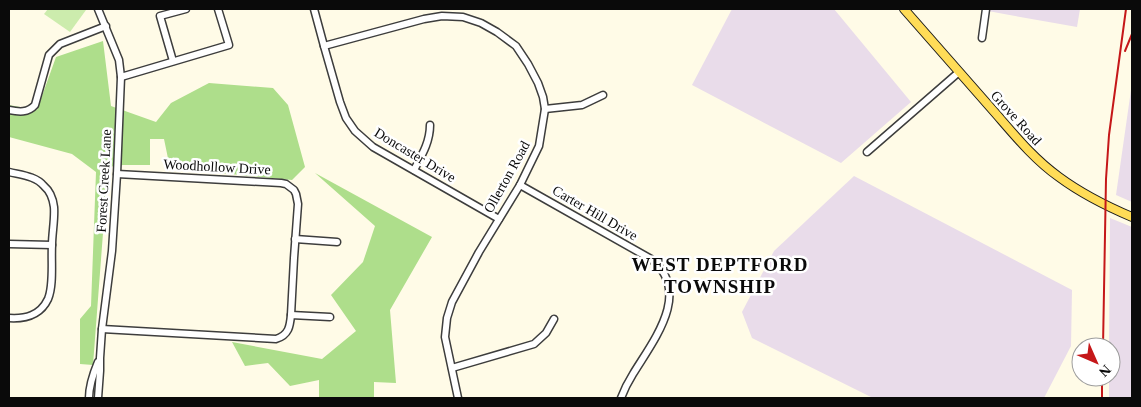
<svg xmlns="http://www.w3.org/2000/svg" width="1141" height="407" viewBox="0 0 1141 407" font-family="Georgia,serif">
  <style>
    .industrial { fill: #e9dcea }
    .green { fill: #ccecad }
    .forest { fill: #aede8b }
    .lines { fill: none; stroke-linecap: round; stroke-linejoin: round }
    .minor-casing { stroke: #3d3d3d; stroke-width: 9 }
    .major-casing { stroke: #1b1b1b; stroke-width: 10 }
    .minor { stroke: #fff; stroke-width: 6 }
    .major { stroke: #ffdc57; stroke-width: 8 }
    .rail { stroke: #c51719; stroke-width: 2 }
    .labels { text-anchor: middle; dominant-baseline: central; stroke-width: 5; stroke-linejoin: round; paint-order: stroke }
    .street-label { font-size: 14px; fill: #0a0a0a; stroke: #fff }
    .district-label { font-size: 19px; font-weight: bold; letter-spacing: 1px; fill: #0a0a0a; stroke: #fff }
  </style>
  <rect width="100%" height="100%" fill="#fffbe7"/>
  <!-- industrial -->
  <g class="industrial">
    <polygon points="732,9 834,9 911,102 841,163 692,85"/>
    <polygon points="978,9 1080,9 1077,27 1004,14"/>
    <polygon points="1132,83 1132,202 1116,195"/>
    <polygon points="854,176 1072,290 1071,346 1044,398 873,398 752,338 742,312 774,251"/>
    <polygon points="1110,218 1132,227 1132,398 1109,398 1109,377 1111,377 1111,347 1109,347"/>
  </g>
  <!-- green -->
  <polygon class="green" points="48,9 85,9 86,10 70,32 44,14"/>
  <!-- forest -->
  <g class="forest">
    <polygon points="103,41 111,106 156,122 171,103 209,83 273,88 288,105 305,167 292,180 170,168 164,139 150,139 150,165 123,165 108,167 93,365 80,364 80,319 91,306 96,172 72,154 9,137 9,105 37,110 56,57"/>
    <polygon points="315,173 432,237 390,310 396,383 374,382 374,398 319,398 319,380 290,386 268,363 245,366 232,342 322,359 356,331 331,295 363,262 375,226"/>
  </g>
  <g class="lines">
    <!-- minor casing -->
    <g class="minor-casing">
      <g id="minor">
        <polyline points="98,9 119,60 121,77 117,174 112,251 102,329 100,358 100,371 98,398"/>
        <polyline points="314,9 324,46 340,102 346,118 355,131 373,147 499,219"/>
        <polyline points="982,38 986,9"/>
        <polyline points="324,46 424,19 442,16 463,17 481,23 497,32 516,46 528,64 538,83 543,97 545,109 539,146 520,185 479,252 452,302 447,318 445,337 458,398"/>
        <polyline points="173,61 160,16 186,9"/>
        <polyline points="121,77 229,45 218,9"/>
        <polyline points="545,109 582,105 603,95"/>
        <path d="M 9,110 C 19,112 28,113 35,105 L 49,55 L 60,44 L 106,26"/>
        <polyline points="867,152 959,72"/>
        <path d="M 414,170 C 422,155 430,142 430,125"/>
        <path d="M 9,172 C 21,175 36,176 44,186 C 50,191 53,199 54,207 C 55,219 52,233 52,245 C 51,261 54,285 48,299 C 40,316 25,319 9,318"/>
        <polyline points="117,174 281,183 286,184 294,190 296,194 298,204 294,258 291,315"/>
        <path d="M 520,185 L 651,259 C 693,292 653,341 633,374 C 628,382 624,390 621,398"/>
        <polyline points="295,239 337,242"/>
        <polyline points="9,244 52,245"/>
        <path d="M 102,329 L 276,339 C 289,335 290,326 291,315 L 330,317"/>
        <polyline points="452,368 534,344 546,333 554,319"/>
        <path d="M 89,398 C 89,385 93,374 98,362"/>
      </g>
    </g>
    <!-- major casing -->
    <g class="major-casing">
      <path id="major" d="M 904,9 C 935,44 966,80 997,115 C 1016,137 1035,160 1059,177 C 1082,194 1106,206 1132,217"/>
    </g>
    <!-- minor -->
    <use href="#minor" class="minor"/>
    <!-- major -->
    <use href="#major" class="major"/>
    <!-- rail -->
    <g class="rail">
      <polyline points="1125,51 1132,34"/>
      <polyline points="1103,347 1106,179 1109,135 1126,9"/>
      <polyline points="1102,398 1102,377"/>
    </g>
  </g>
  <g class="labels">
    <!-- street labels -->
    <g class="street-label">
      <text transform="translate(1016 118) rotate(48)">Grove Road</text>
      <text transform="translate(415 155) rotate(31)">Doncaster Drive</text>
      <text transform="translate(217 167) rotate(3)">Woodhollow Drive</text>
      <text transform="translate(507 177) rotate(-61)">Ollerton Road</text>
      <text transform="translate(104 181) rotate(-87)">Forest Creek Lane</text>
      <text transform="translate(595 213) rotate(30)">Carter Hill Drive</text>
    </g>
    <!-- district labels -->
    <g class="district-label">
      <text x="720" y="264">WEST DEPTFORD<tspan x="720" dy="22">TOWNSHIP</tspan></text>
    </g>
  </g>
  <!-- border -->
  <rect width="1141" height="407" fill="none" stroke="#0a0a0a" stroke-width="20"/>
  <!-- north arrow -->
  <g transform="translate(1096 362) rotate(135)"><circle r="24" fill="#ffffff" stroke="#9d9d9d"/>
  <path d="M0-4L9 19L0 12L-9 19Z" fill="#c51719"/>
  <text y="-8" font-size="14" font-weight="bold" text-anchor="middle" fill="#0a0a0a">N</text>
  </g>
</svg>
